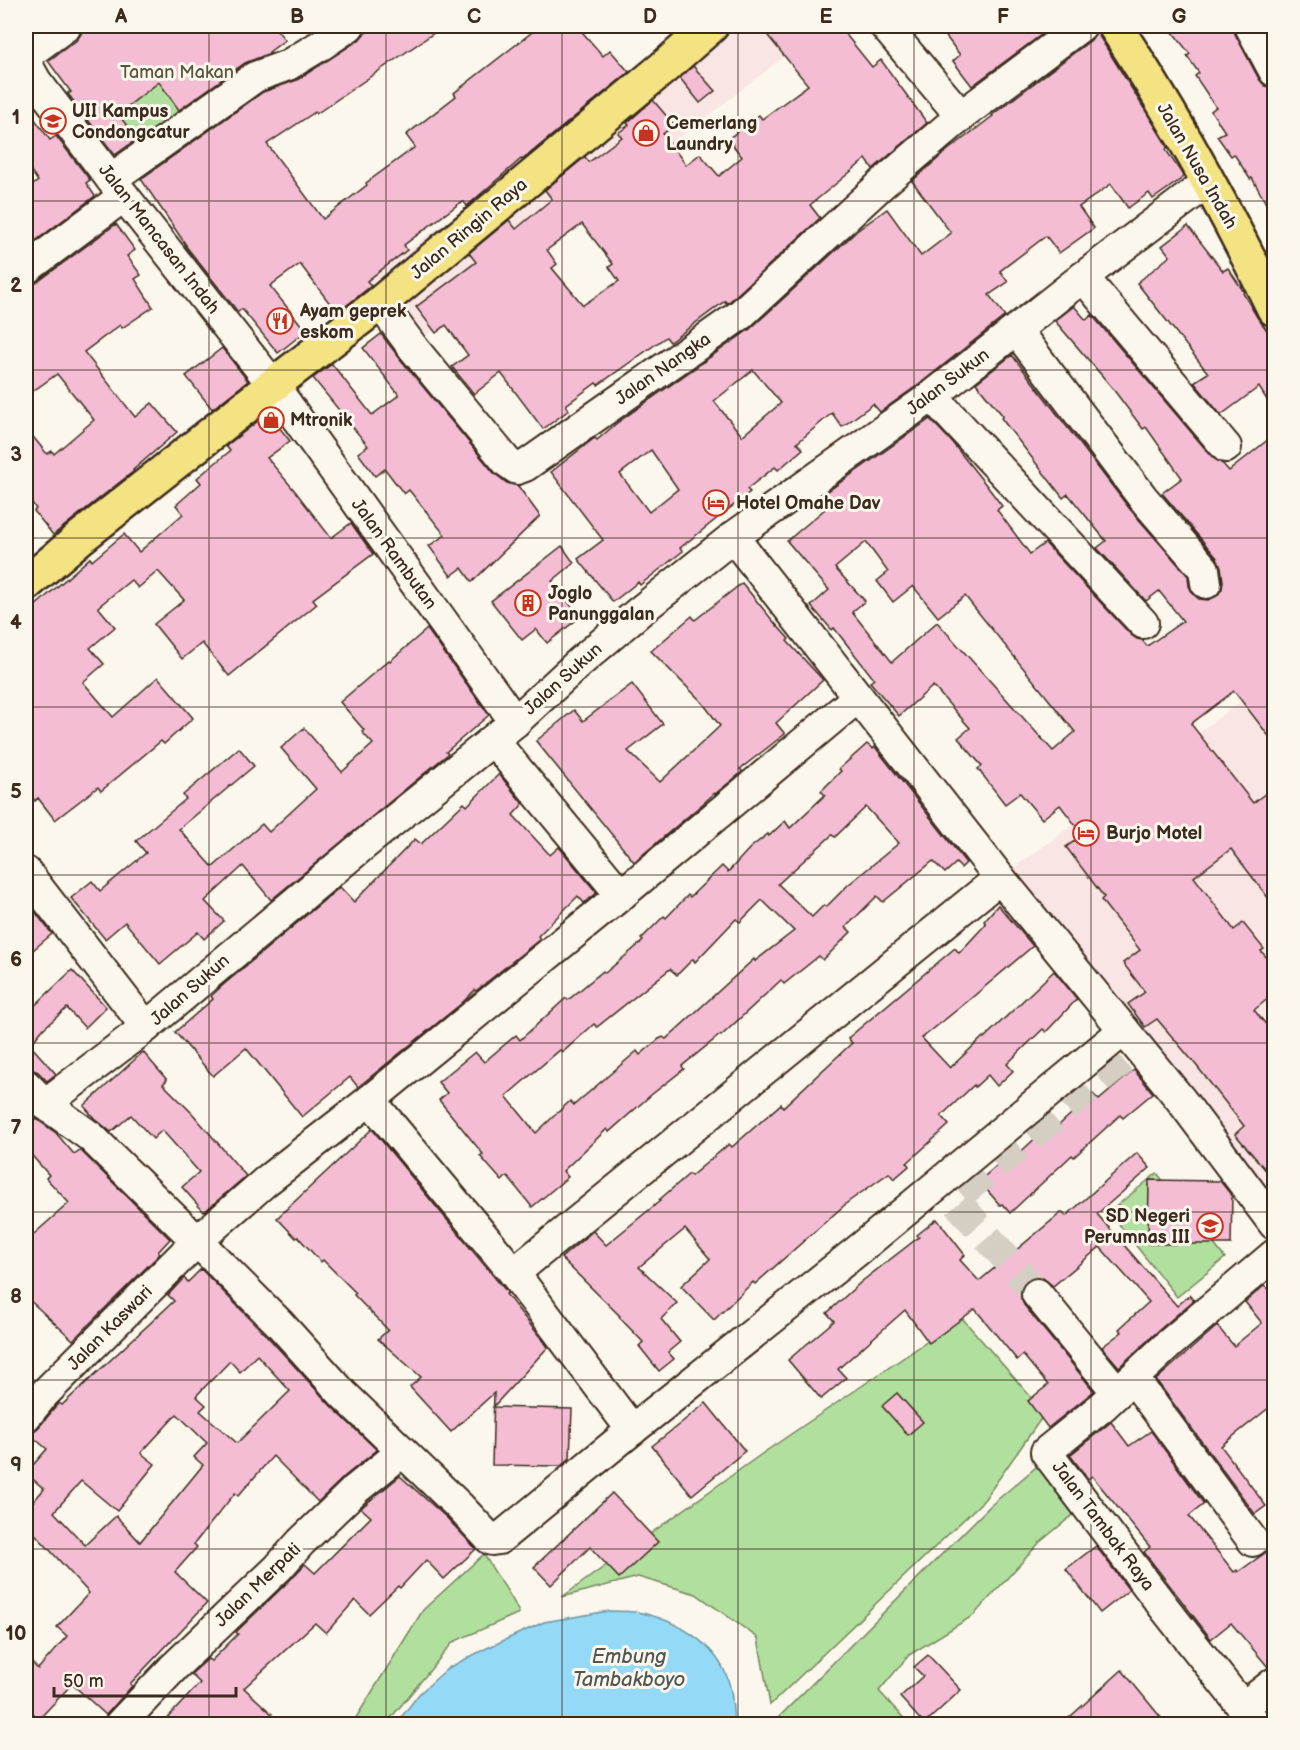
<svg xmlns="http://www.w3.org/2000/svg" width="1300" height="1750" viewBox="0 0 1300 1750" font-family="'Balsamiq Sans',sans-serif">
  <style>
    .built { fill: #f9e6e4 }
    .green { fill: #b1df9e; stroke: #76845e; stroke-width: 1.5 }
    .water { fill: #94daf6; stroke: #7094a0; stroke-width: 1.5 }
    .building { fill: #f4bdd3; stroke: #3b2a1e; stroke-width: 1.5; fill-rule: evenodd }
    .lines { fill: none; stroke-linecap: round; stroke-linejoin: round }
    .minor-tunnel { stroke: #d5cec3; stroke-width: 30; stroke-dasharray: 30 15; stroke-linecap: butt }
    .minor-casing { stroke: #3b2a1e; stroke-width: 34 }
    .major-casing { stroke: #3b2a1e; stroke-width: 38 }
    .minor { stroke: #fbf7ec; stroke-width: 30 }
    .major { stroke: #f4e382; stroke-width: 33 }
    .grid { fill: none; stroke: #3b2a1e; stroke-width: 1.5; stroke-opacity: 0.55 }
    .labels { text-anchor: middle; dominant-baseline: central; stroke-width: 6; stroke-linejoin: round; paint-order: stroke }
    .park-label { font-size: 18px; fill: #58573e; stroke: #fbf7ec }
    .poi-label { font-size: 18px; font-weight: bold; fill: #3b2a1e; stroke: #fbf7ec; text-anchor: start }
    .street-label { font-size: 18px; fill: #3b2a1e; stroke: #fbf7ec }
    .water-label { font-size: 20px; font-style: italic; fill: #515654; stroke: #fbf7ec }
    .neatline { fill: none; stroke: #3b2a1e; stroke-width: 2 }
    .grid-label { font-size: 20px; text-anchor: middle; font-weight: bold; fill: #3b2a1e }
  </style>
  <rect width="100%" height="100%" fill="#fbf7ec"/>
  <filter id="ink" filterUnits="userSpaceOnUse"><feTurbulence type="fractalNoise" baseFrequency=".0167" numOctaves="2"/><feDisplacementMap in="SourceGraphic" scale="12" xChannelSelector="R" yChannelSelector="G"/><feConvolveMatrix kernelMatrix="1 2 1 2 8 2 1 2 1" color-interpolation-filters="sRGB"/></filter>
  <g filter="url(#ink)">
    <!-- built -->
    <g class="built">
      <polygon points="707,26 823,26 415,345 367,281"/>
      <polygon points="1274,677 1274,1206 1000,878"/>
    </g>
    <!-- green -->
    <g class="green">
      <polygon points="167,26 201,26 238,85 98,174 55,101"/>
      <polygon points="1157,1173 1225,1258 1177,1297 1109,1212"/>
      <polygon points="962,1318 1045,1413 984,1500 770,1705 758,1638 696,1594 638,1577 562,1597 763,1453"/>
      <polygon points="1042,1462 1080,1509 1040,1542 974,1615 909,1655 879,1691 909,1724 779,1724 777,1719 990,1506"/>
      <path d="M 484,1554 C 494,1574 511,1592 519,1613 L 453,1642 L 386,1724 L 352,1724 L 423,1610 Z"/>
    </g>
    <!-- water -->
    <path class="water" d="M 609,1611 C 620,1611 631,1611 642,1613 C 681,1622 724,1648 731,1692 C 733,1702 733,1714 734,1724 L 396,1724 L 419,1694 L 448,1668 L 485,1649 L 544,1622 Z"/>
    <!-- building -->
    <g class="building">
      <polygon points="83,26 274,26 285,40 269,52 270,53 245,63 179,110 159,82 118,114 137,139 115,155 68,94 71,92 48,61 77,40 81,34"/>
      <polygon points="376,26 444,26 316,114 315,112 267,144 323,219 367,185 366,183 415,147 406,135 456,96 454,93 540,26 577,26 603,56 610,50 629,72 522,160 521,159 467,206 464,202 460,203 404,245 407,250 367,281 371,286 337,313 300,264 270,286 306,331 278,353 242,309 238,312 185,245 186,245 141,179 263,92 297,80 359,40 364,34"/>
      <path d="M 760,26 L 839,26 L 872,67 L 881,60 L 927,123 L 873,169 L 866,159 L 810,205 L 820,218 L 729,302 L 726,303 L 725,301 L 670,342 L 666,337 L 598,385 L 596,383 L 566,405 L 569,410 L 543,429 L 501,373 L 474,394 L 452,367 L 468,355 L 446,325 L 436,333 L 416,307 L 476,262 L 469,253 L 509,220 L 516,229 L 552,199 L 545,190 L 585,157 L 589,162 L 622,137 L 618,133 L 629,125 L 627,123 L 653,100 L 674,125 L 663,134 L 686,165 L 700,154 L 719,176 L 742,157 L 728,139 L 759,115 L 762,119 L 808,85 ZM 582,224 L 613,264 L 609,267 L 619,281 L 583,305 L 552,268 L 557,264 L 547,250 Z"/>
      <polygon points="938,26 1053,26 972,86 953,61 960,55"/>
      <polygon points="1168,26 1233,26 1235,34 1259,79 1265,86 1275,88 1275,220 1252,178 1250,179 1234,154 1231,156 1217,136 1225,132 1211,111 1216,107 1195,76 1199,73 1187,56 1190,54"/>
      <path d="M 1097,30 L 1099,36 L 1163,139 L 1167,147 L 1166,150 L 1184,177 L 1153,199 L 1149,193 L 1128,208 L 1111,184 L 1079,207 L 1094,228 L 1059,253 L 1046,236 L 1000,271 L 1008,282 L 989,295 L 1005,316 L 922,382 L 880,412 L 873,404 L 842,427 L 832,413 L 797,443 L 803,449 L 778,470 L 775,467 L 747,489 L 750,492 L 739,501 L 680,548 L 683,551 L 640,585 L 638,582 L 613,602 L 578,559 L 603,540 L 551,472 L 592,440 L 595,438 L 597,440 L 617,423 L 750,329 L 858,230 L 887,209 L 921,256 L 951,233 L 912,181 L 948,150 L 993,116 L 992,115 L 1091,40 ZM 753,370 L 781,403 L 742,436 L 714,401 ZM 651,450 L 678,489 L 649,512 L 620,474 Z"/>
      <polygon points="693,66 715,91 700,103 680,78"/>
      <polygon points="26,107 50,140 56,136 90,180 86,183 95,196 26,248 26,190 38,181 26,164"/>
      <polygon points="116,224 135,250 127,256 141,275 135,279 153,307 122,328 120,325 84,352 135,417 152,403 177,432 133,470 134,471 53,535 34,511 36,509 26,494 26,428 47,454 52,451 54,454 94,420 57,374 26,396 26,286 36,283"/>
      <polygon points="1188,226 1223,271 1228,268 1244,292 1243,293 1257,317 1275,341 1275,413 1259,387 1221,415 1194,382 1208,373 1137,283 1170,256 1162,246"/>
      <path d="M 1074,306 L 1086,320 L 1092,315 L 1213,458 L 1223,464 L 1229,471 L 1275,434 L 1275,744 L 1234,691 L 1191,724 L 1253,803 L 1275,786 L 1275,907 L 1231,849 L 1194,877 L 1234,930 L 1243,923 L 1264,949 L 1261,951 L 1275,967 L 1275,993 L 1254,1010 L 1275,1035 L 1275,1181 L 1235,1134 L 1244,1126 L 1196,1065 L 1157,1019 L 1145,1027 L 1128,1004 L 1145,992 L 1123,963 L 1140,950 L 1101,900 L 1104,897 L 1066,847 L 1083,835 L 1060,805 L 1042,819 L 1020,793 L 1005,804 L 978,769 L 982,766 L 958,738 L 970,728 L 933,686 L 899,716 L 870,682 L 874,679 L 834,628 L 832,630 L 811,606 L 829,590 L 787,541 L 825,509 L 817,499 L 930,419 L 950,440 L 987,486 L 1002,506 L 997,510 L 1030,554 L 1045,543 L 1131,635 L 1137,639 L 1142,640 L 1147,646 L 1183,621 L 1159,591 L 1146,601 L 1097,548 L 1106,541 L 1068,494 L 1063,498 L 1001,418 L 1003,416 L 976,383 L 1012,355 L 1129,508 L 1188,576 L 1189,586 L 1193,594 L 1199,599 L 1208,600 L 1217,596 L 1222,589 L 1223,581 L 1221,567 L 1217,558 L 1162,493 L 1182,478 L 1146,427 L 1143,429 L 1110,385 L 1055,321 ZM 866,542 L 888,572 L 877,581 L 893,602 L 913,586 L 938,617 L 965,596 L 1075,732 L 1053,751 L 937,622 L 892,662 L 852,612 L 865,601 L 835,568 Z"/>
      <polygon points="381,334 401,360 494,473 507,483 518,486 540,516 472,582 462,568 451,576 429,546 445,535 409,490 404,494 385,469 375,476 358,453 368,446 313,378 332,364 372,415 399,395 363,348"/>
      <polygon points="222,348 248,381 212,409 186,376"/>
      <polygon points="268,413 290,441 267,458 295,491 331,538 351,523 373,554 313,599 317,604 229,676 202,643 182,659 154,624 184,600 158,571 138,588 131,580 98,607 115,627 90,648 104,664 83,682 113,717 158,677 193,718 164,744 161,741 101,791 98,787 55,820 38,798 35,801 26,789 26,614 90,558 92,561 124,534 139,552 183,514 176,505 201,483 197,478 230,451 226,446"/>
      <polygon points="562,546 574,563 552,581 580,617 547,643 536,629 522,640 491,601"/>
      <polygon points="742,583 773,621 789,639 787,641 823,680 776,723 785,734 740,769 742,771 741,773 715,794 714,793 706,801 634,862 536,741 574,710 583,721 632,684 663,724 628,751 660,782 720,726 702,702 651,651 692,616 695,620"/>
      <polygon points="427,629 489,715 446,752 448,754 271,900 243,866 205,901 224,921 204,939 198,932 160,964 125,922 105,939 71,898 92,881 100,891 146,853 136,841 186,799 183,795 239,748 254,766 179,829 213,867 262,824 269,832 316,789 281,748 304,728 342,772 373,744 362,732 364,730 340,702 389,660 390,661"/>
      <path d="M 867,744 L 873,749 L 875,747 L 966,863 L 961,868 L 956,863 L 945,873 L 933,861 L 883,902 L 877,896 L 846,927 L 851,932 L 823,960 L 819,956 L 784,984 L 781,980 L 721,1036 L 720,1035 L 682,1066 L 684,1069 L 651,1095 L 609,1132 L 607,1129 L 563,1171 L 568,1177 L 532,1207 L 507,1176 L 502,1181 L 480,1156 L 483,1154 L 439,1100 L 447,1093 L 438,1082 L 475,1052 L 484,1062 L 516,1035 L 520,1040 L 566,998 L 568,1000 L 603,971 L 605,973 L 643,941 L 641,939 L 664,916 L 666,918 L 688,895 L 690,897 L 722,866 L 728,872 L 750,848 L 768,834 L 769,836 L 785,821 L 790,828 L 825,795 L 821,791 L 841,771 L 839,769 ZM 866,807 L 899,843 L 848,885 L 826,907 L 824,905 L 812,917 L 778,884 L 832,835 L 835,837 ZM 762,900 L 794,931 L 755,961 L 754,959 L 666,1039 L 663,1037 L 659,1039 L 640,1055 L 637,1051 L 574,1105 L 570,1101 L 536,1133 L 506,1096 L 560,1050 L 563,1052 L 594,1024 L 597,1027 L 670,969 L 677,975 L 693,959 L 695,962 L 736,919 L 740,922 Z"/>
      <polygon points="499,774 523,804 513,815 550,855 559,847 597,893 584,903 578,896 538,936 540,939 476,991 475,990 461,1004 358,1087 350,1077 302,1117 246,1048 213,1076 175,1032 213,999 211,996 222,986 340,887 354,902 415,839 421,844 464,803 467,806"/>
      <polygon points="26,900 52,934 26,956"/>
      <polygon points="998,905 1033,946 968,1001 922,1038 950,1068 983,1037 984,1038 1054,971 1077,999 1046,1032 1043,1029 1007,1064 1013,1071 997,1086 988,1075 975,1087 974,1085 941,1116 949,1125 907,1163 909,1166 894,1179 889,1173 848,1202 755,1284 753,1282 714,1320 681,1286 710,1259 685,1229 639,1267 677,1303 661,1319 680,1342 668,1352 674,1359 659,1371 639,1346 643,1342 619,1317 620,1316 561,1258 593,1231 606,1245 660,1201 659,1200 689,1174 691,1176 729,1144 732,1147 781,1104 783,1107 852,1043 848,1038 955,948 959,953 986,924 984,921"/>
      <polygon points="72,970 106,1007 85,1028 67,1008 44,1028 30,1045 56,1074 47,1081 38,1072 31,1069 26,1068 26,1014"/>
      <polygon points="143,1052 167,1080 163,1084 192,1113 246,1176 204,1212 182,1187 199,1172 162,1130 153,1139 131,1115 111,1132 94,1118 84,1106"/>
      <polygon points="1134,1070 1153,1093 1123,1118 1120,1115 1074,1157 1072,1155 1010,1213 1002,1204 1000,1205 979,1181 1008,1156 1012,1160 1043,1131 1047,1136 1093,1094 1099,1100"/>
      <polygon points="26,1109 35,1118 56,1133 74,1154 80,1150 170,1239 158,1252 160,1254 73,1340 26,1297 26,1241 69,1203 46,1178 49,1175 26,1149"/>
      <polygon points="372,1129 500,1284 508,1293 506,1294 548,1347 493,1407 572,1409 570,1458 561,1466 492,1465 494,1393 451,1432 410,1387 421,1377 378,1339 388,1330 354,1295 356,1293 323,1260 321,1262 298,1237 296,1238 277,1218"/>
      <polygon points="1137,1153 1150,1168 1097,1214 1177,1306 1190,1295 1194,1300 1158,1331 1119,1367 1102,1347 1122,1332 1119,1329 1149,1302 1100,1247 1053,1286 1043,1278 1034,1277 1026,1281 1021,1288 1020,1296 1024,1305 1094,1391 1048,1428 1028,1401 1048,1385 1023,1355 1017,1360 975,1309 929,1343 905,1310 838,1369 846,1378 821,1399 788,1360 834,1321 827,1313 861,1282 919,1237 917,1235 937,1219 965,1255 960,1260 979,1281 1062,1212 1066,1216"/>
      <polygon points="1149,1180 1220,1181 1232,1196 1231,1244 1148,1244"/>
      <path d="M 201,1269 L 266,1335 L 331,1406 L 377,1450 L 345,1476 L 318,1502 L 273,1456 L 238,1496 L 235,1493 L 194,1544 L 197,1547 L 175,1572 L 207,1603 L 130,1684 L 132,1686 L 106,1715 L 72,1684 L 39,1719 L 26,1706 L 26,1657 L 38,1669 L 67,1636 L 57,1627 L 89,1593 L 26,1524 L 26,1510 L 44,1489 L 26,1473 L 47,1449 L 28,1433 L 33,1432 L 39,1427 L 59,1403 L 62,1405 L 174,1301 L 168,1295 L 184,1278 L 188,1282 ZM 257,1355 L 290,1391 L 237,1443 L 200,1411 L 206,1405 L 196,1396 L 230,1361 L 240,1372 ZM 177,1414 L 207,1443 L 194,1457 L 203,1465 L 140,1542 L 116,1516 L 85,1545 L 54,1512 L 81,1481 L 117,1511 L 155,1464 L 141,1453 Z"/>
      <polygon points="1265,1285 1274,1296 1275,1403 1221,1446 1266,1506 1255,1514 1156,1380 1217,1326 1234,1346 1262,1323 1245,1302"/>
      <polygon points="897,1393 923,1422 908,1435 882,1406"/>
      <polygon points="706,1403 745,1451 692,1495 652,1446"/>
      <polygon points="1111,1422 1129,1446 1151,1431 1204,1504 1189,1516 1234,1572 1237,1570 1238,1572 1275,1546 1275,1666 1268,1667 1231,1623 1211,1639 1144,1552 1150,1547 1092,1476 1088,1479 1070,1455"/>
      <polygon points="400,1476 447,1518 476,1549 444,1579 426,1560 400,1588 398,1586 369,1614 355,1600 326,1633 315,1623 244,1688 272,1714 262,1725 161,1725 200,1683 191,1674 208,1659 211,1661 238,1634 236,1632 290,1580 305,1564 315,1573 371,1517 361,1508"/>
      <polygon points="612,1493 658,1542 619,1578 590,1547 551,1585 534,1567"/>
      <polygon points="1096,1546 1129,1590 1100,1613 1066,1569"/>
      <polygon points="928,1655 961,1690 924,1724 900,1697 923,1676 914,1667"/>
      <polygon points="1122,1670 1167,1725 1061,1725"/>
    </g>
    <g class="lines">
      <!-- minor-tunnel -->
      <polyline class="minor-tunnel" points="1037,1294 954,1199 1138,1048"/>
      <!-- minor casing -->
      <g class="minor-casing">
        <g id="minor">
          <polyline points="885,26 961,116"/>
          <polyline points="1250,26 1274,71"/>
          <polyline points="26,55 66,26"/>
          <polyline points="26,63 36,81 124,196 273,385 515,722"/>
          <polyline points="111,179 255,77 288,65 321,45 349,26"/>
          <polyline points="26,269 124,196"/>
          <polyline points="1083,277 1226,447"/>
          <polyline points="380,303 414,349 507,462 517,469 525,466 740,315 883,183 961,116 1081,26"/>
          <polyline points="1016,330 1143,498 1204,569 1206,583"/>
          <polyline points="932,396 1143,623"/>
          <polyline points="733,537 1000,878 1181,1100 1274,1224"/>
          <polyline points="493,740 621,895"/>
          <polyline points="26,872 146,1027"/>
          <polyline points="26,1085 45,1104 91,1137 197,1241 279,1323 343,1394 459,1506 489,1538 492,1540 499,1539 632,1430 862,1247 1124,1030"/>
          <polyline points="370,1100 514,1273 632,1430"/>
          <polyline points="45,1104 146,1027 361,847 515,722 580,662 640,611 733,537 932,396 1083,277 1208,182"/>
          <polyline points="514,1273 1000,878"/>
          <polyline points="1037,1294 1117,1392"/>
          <polyline points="1133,1378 1253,1541"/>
          <polyline points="26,1416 44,1394 197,1241 266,1181 370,1100 621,895 858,697"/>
          <polyline points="1243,1707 1274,1683"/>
          <polyline points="120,1724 174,1667 278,1568 301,1542 356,1489 402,1452"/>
          <polyline points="1256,1724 1166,1610 1046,1452 1103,1406 1169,1344 1274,1255"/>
        </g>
      </g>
      <!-- major casing -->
      <g class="major-casing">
        <g id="major">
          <path d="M 1115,26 C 1174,116 1227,212 1274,309"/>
          <polyline points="26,584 81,537 273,385 380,303 663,68 711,26"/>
        </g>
      </g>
      <!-- minor -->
      <use href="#minor" class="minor"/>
      <!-- major -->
      <use href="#major" class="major"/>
    </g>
  </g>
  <!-- grid -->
  <path class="grid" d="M 209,26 L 209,1724M 386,26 L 386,1724M 562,26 L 562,1724M 738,26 L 738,1724M 914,26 L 914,1724M 1091,26 L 1091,1724M 26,201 L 1274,201M 26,370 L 1274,370M 26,538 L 1274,538M 26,707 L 1274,707M 26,875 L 1274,875M 26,1043 L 1274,1043M 26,1212 L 1274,1212M 26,1380 L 1274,1380M 26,1549 L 1274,1549"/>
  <!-- icons -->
  <defs>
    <g id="university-ring" transform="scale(1.35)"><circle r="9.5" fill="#fbf7ec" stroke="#c8321e" stroke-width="1.5"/><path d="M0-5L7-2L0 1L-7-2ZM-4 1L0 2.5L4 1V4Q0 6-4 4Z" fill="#c8321e"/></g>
    <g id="shop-ring" transform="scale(1.35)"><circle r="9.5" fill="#fbf7ec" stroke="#c8321e" stroke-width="1.5"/><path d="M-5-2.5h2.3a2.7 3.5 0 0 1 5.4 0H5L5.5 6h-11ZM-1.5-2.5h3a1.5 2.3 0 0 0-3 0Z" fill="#c8321e"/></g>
    <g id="restaurant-ring" transform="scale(1.35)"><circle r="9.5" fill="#fbf7ec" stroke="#c8321e" stroke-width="1.5"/><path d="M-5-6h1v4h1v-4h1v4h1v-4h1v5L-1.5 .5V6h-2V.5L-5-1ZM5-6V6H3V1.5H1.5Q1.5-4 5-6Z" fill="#c8321e"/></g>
    <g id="hotel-ring" transform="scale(1.35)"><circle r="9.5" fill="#fbf7ec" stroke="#c8321e" stroke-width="1.5"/><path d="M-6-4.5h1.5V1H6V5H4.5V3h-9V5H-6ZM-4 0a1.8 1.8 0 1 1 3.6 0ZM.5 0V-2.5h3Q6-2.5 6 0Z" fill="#c8321e"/></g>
    <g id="building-ring" transform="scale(1.35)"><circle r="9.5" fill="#fbf7ec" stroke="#c8321e" stroke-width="1.5"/><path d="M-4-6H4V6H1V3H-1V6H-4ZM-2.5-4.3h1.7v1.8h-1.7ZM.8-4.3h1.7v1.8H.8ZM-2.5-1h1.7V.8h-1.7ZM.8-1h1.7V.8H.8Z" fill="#c8321e"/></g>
    <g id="school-ring" transform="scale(1.35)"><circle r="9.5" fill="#fbf7ec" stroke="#c8321e" stroke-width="1.5"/><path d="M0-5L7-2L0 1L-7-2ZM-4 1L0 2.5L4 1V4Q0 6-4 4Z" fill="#c8321e"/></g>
  </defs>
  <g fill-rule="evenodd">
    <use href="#university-ring" x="53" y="121"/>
    <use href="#shop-ring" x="646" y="133"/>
    <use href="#restaurant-ring" x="280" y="321"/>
    <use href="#shop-ring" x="271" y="420"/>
    <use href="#hotel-ring" x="716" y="503"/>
    <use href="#building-ring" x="528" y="603"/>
    <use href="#hotel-ring" x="1086" y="833"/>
    <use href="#school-ring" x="1210" y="1226"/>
  </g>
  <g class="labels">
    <!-- park labels -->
    <g class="park-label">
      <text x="177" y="72">Taman Makan</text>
    </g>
    <!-- poi labels -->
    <g class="poi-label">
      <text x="72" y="111">UII Kampus<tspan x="72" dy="21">Condongcatur</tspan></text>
      <text x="666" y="123">Cemerlang<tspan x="666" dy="21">Laundry</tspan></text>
      <text x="300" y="311">Ayam geprek<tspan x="300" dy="21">eskom</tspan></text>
      <text x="290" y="420">Mtronik</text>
      <text x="736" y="503">Hotel Omahe Dav</text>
      <text x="548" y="593">Joglo<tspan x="548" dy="21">Panunggalan</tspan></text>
      <text x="1106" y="833">Burjo Motel</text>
      <text x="1190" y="1216" text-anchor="end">SD Negeri<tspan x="1190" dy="21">Perumnas III</tspan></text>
    </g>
    <!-- street labels -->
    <g class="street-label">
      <text transform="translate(1197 166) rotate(60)">Jalan Nusa Indah</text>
      <text transform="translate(469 229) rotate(-40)">Jalan Ringin Raya</text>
      <text transform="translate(159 239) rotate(52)">Jalan Mancasan Indah</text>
      <text transform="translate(663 369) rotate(-35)">Jalan Nangka</text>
      <text transform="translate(948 382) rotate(-37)">Jalan Sukun</text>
      <text transform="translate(394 554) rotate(54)">Jalan Rambutan</text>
      <text transform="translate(563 679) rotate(-42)">Jalan Sukun</text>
      <text transform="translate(190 990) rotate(-41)">Jalan Sukun</text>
      <text transform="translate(110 1328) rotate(-45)">Jalan Kaswari</text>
      <text transform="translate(1103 1526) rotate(53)">Jalan Tambak Raya</text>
      <text transform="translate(258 1585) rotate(-44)">Jalan Merpati</text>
    </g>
    <!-- water labels -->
    <g class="water-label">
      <text x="629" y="1657">Embung<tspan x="629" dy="23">Tambakboyo</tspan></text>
    </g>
  </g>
  <!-- margin -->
  <rect width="1300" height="1750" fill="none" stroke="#fbf7ec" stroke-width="66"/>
  <!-- scale -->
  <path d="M54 1687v9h182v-9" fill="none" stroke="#3b2a1e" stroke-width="3"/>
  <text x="63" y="1687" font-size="18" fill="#3b2a1e" stroke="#fbf7ec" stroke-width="4.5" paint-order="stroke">50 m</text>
  <rect x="33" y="33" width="1234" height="1684" class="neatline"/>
  <g class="grid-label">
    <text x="121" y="23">A</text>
    <text x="297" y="23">B</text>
    <text x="474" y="23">C</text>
    <text x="650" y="23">D</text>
    <text x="826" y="23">E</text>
    <text x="1003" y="23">F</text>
    <text x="1179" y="23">G</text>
    <text x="16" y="124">1</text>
    <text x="16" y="292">2</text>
    <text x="16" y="461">3</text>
    <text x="16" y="629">4</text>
    <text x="16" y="798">5</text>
    <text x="16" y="966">6</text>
    <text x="16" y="1134">7</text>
    <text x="16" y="1303">8</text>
    <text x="16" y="1471">9</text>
    <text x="16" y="1640">10</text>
  </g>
</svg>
